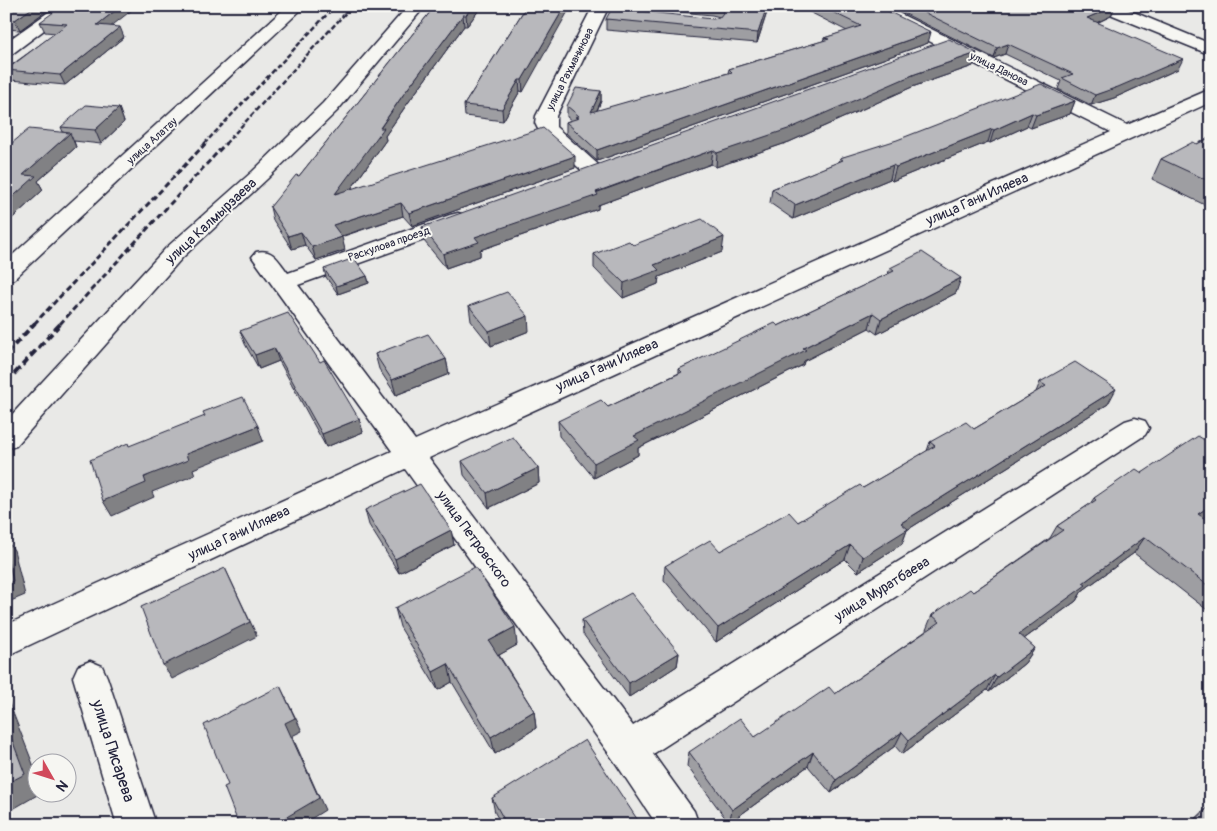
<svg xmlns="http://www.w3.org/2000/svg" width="1217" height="831" viewBox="0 0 1217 831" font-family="Pangolin,sans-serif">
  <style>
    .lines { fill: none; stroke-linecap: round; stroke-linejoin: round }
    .minor-casing { stroke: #22223b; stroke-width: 3 }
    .minor { fill: #f6f6f2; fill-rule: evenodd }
    .rail-far2 { stroke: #22223b; stroke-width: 2.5; stroke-dasharray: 5 2.5; stroke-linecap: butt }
    .rail-far1 { stroke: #22223b; stroke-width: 3; stroke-dasharray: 6 3; stroke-linecap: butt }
    .rail { stroke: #22223b; stroke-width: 4; stroke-dasharray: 8 4; stroke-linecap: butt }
    .wall { fill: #9e9ea2; stroke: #22223b }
    .shaded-wall { fill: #818184; stroke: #22223b }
    .building { fill: #b8b8bc; stroke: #22223b }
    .labels { text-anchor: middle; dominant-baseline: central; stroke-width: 4; stroke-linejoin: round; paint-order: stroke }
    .far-street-label { font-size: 11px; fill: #22223b; stroke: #f6f6f2 }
    .street-label { font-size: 14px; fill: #22223b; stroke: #f6f6f2 }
    .near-street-label { font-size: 16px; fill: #22223b; stroke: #f6f6f2 }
  </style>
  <rect width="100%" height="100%" fill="#e9e9e7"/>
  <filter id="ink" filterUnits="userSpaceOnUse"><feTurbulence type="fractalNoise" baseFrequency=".02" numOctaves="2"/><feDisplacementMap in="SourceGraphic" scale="10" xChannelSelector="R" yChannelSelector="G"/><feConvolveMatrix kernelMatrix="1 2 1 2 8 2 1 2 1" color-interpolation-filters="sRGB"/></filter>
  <g filter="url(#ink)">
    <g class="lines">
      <!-- minor casing -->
      <g class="minor-casing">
        <g id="minor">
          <polygon points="57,6 76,6 12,54 6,55 6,42"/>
          <polygon points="287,6 305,6 14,279 6,281 6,261"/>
          <polygon points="408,6 425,6 337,111 267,179 182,258 16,446 6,449 6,421 166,248 253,171 323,103"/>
          <polygon points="593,6 609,6 556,116 556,127 602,168 605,172 602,176 595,178 588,176 540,133 535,123 536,116"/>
          <path d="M 863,6 L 884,6 L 1127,125 L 1211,89 L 1211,102 L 429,458 L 633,726 L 1125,421 L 1135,418 L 1145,421 L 1149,428 L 1145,435 L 653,754 L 694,811 L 699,825 L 657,825 L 615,762 L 405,469 L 6,656 L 6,625 L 392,451 L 252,257 L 256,252 C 273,248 278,260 288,273 L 450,215 L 458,213 L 466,215 L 469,220 L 466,225 L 298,285 L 415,440 L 1111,132 L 865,9 Z"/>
          <polygon points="1096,6 1119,6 1211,44 1211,55 1098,9"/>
          <polygon points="90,661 102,666 107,677 156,825 117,825 73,677 78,666"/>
        </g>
      </g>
      <!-- minor -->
      <use href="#minor" class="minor"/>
      <!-- rail-far2 -->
      <g class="rail-far2">
        <polyline points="204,144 335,6"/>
        <polyline points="225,144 352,6"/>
      </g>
      <!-- rail-far1 -->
      <g class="rail-far1">
        <polyline points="34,324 206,143"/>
        <polyline points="60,324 226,143"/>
      </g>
      <!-- rail -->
      <g class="rail">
        <polyline points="6,354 35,323"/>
        <polyline points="6,383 61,323"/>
      </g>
    </g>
    <!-- wall -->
    <g class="wall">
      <polygon points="6,6 53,6 20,30 6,29"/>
      <polygon points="435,6 482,6 467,26 464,26 405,107 385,136 386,140 351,189 575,168 412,226 403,216 341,237 345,250 316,260 305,245 292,249 273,220 270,207 299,176"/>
      <polygon points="617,6 769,6 757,43 606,30 606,19 713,19 720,17 712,15"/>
      <polygon points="798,6 877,6 928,43 597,161 566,133 566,122 571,120 567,117 567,106 601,91 601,101 597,111 728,73 729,69 823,41 824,38 847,31"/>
      <polygon points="889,6 1115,6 1111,16 1097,23 1178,69 1114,98 1091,105 1058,89 1061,81 1005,54 994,58"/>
      <polygon points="1194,6 1211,6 1211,13"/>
      <polygon points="526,7 523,92 520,91 503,121 465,116 464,105"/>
      <polygon points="40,22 111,26 124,37 65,85 11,80 6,69 56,33 45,32"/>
      <polygon points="973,66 912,87 789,142 716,167 711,164 598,205 598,209 480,250 480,256 446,268 424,241 422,227"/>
      <polygon points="1075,101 1070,114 1031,128 1027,126 990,143 988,142 892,181 890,179 793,219 770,203 772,189 839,162 840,158"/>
      <polygon points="119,108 124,122 101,144 74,141 76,147 38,181 43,190 6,224 63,132 61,127"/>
      <polygon points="1211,137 1211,208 1152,179 1161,159 1197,144"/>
      <polygon points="633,245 722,252 659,277 658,284 623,298 594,268 594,254"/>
      <polygon points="890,268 956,293 877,334 869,328 804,361 803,365 638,448 638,455 594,478 559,436 558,421 608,407 679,373 679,369 778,326 888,274"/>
      <polygon points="324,269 367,276 369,283 338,294 326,277"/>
      <polygon points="469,306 529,331 491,346 471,321"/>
      <polygon points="240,331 320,362 359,419 363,432 326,447 279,361 259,369 245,344"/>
      <polygon points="375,354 446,359 449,374 396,395 379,369"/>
      <polygon points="1040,382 1108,404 907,530 902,544 858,572 845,559 716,642 664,580 665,566 720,551 798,522 863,488 927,451 930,442 974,429 1036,392"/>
      <polygon points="1211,444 1211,512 1203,518 1211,523 1211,613 1134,553 1082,591 1076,601 1024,639 1035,648 1025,663 989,692 987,690 902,754 895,746 831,793 808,766 729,823 687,766 689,752 755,737 835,694 926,631 926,630 932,615 973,592 1050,538 1057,526 1090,504 1094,498 1142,473"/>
      <polygon points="462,461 538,468 539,483 489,508 464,475"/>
      <polygon points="365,510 451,530 454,545 399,573 369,525"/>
      <polygon points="395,608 517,645 499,655 534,711 536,728 495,754 452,682 438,690 400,627"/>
      <polygon points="582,620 679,653 677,666 629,697 583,634"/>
      <polygon points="492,798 641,825 502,825 495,813"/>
      <polygon points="1211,804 1211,825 1189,825"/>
    </g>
    <!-- shaded-wall -->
    <g class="shaded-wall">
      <polygon points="35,6 53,6 20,30 15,20"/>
      <polygon points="121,6 137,6 100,35 97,25"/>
      <polygon points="473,6 482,6 467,26 466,15"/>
      <polygon points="565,6 571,6 523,92 522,80"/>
      <polygon points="767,6 769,6 757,43 758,33"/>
      <polygon points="1115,6 1111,16 1083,29 1087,18"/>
      <polygon points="463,15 464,26 405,107 385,136 386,140 338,207 335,194 403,95"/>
      <polygon points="120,27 124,37 65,85 60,75"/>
      <polygon points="931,32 928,43 597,161 597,150"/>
      <polygon points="1008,44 1005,54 994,58 997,48"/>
      <polygon points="977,53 973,66 912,87 789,142 716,167 717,153 915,74"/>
      <polygon points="1183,59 1178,69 1114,98 1091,105 1095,95"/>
      <polygon points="519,80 520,91 503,121 502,109"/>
      <polygon points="601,91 601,101 591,123 591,112"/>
      <polygon points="1075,101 1070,114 1031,128 1036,115"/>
      <polygon points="119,108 124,122 101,144 95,130"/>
      <polygon points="1032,113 1027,126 990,143 994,130"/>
      <polygon points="992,129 988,142 892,181 896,167"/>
      <polygon points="70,133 76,147 38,181 43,190 6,224 6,203 23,175"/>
      <polygon points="713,150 711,164 598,205 598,209 480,250 480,256 446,268 443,254 475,237"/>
      <polygon points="575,156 575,168 412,226 409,213"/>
      <polygon points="893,165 890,179 793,219 795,205"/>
      <polygon points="401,203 403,216 336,238 333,225"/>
      <polygon points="301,232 305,245 292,249 288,236"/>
      <polygon points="342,237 345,250 316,260 312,247"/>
      <polygon points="724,237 722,252 659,277 658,284 623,298 624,283 654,265"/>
      <polygon points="367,276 369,283 338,294 336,286"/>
      <polygon points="961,278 956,293 877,334 881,319"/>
      <polygon points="873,313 869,328 804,361 803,365 638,448 638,455 594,478 594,463 634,436 803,348"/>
      <polygon points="528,316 529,331 491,346 489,331"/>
      <polygon points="274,348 279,361 259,369 255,355"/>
      <polygon points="446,359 449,374 396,395 392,380"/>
      <polygon points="1116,389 1108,404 907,530 902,544 858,572 863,557 901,523"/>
      <polygon points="359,419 363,432 326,447 322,434"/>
      <polygon points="258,426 263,441 193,469 195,475 152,492 154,497 112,516 103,501 186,454"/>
      <polygon points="538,468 539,483 489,508 487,493"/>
      <polygon points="1211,505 1211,512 1186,530 1198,514"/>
      <polygon points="451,530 454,545 399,573 395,559"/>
      <polygon points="1145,537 1134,553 1082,591 1076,601 1010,649 1019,634 1083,583"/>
      <polygon points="6,540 14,550 25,595 6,603"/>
      <polygon points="850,545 845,559 716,642 718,628"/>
      <polygon points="225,568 257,636 172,679 163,665"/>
      <polygon points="515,627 517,645 492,659 489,641"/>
      <polygon points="1035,648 1025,663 989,692 997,677"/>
      <polygon points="679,653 677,666 629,697 629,683"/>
      <polygon points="448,664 452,682 438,690 433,672"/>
      <polygon points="995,675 987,690 902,754 909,740"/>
      <polygon points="280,686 302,731 292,736 325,810 301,825 273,825"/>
      <polygon points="6,695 38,777 38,794 39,794 6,813"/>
      <polygon points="534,711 536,728 495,754 491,737"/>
      <polygon points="902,732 895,746 831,793 836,780"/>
      <polygon points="813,752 808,766 729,823 732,810"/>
    </g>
    <!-- building -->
    <g class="building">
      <polygon points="6,6 35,6 15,20 6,19"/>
      <polygon points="62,6 121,6 97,25 120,27 60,75 6,70 67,24 40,22"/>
      <polygon points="435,6 473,6 466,15 463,15 403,95 380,128 384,128 335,194 543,128 575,156 409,213 401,203 333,225 342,237 312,247 301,232 288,236 270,207 296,175 299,176"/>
      <polygon points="546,6 565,6 522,80 519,80 502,109 464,105 526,7 545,9"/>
      <polygon points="717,6 767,6 758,33 606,19 612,8 713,19 719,18 723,13 721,7"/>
      <polygon points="820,6 877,6 931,32 597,150 566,122 579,118 575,117 579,116 567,106 576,88 601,91 591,112 732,72 729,69 829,39 824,38 861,26"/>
      <polygon points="911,6 1115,6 1087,18 1183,59 1118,87 1095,95 1062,78 1073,74 1008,44 997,48"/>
      <polygon points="949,39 977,53 915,74 791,128 717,153 713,150 596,192 598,195 475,237 479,242 443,254 422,227"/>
      <polygon points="1041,84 1075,101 1036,115 1032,113 994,130 992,129 896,167 893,165 795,205 772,189 843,160 840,158 897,140"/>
      <polygon points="86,105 119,108 95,130 61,127"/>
      <polygon points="29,129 70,133 23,175 36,176 6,203 6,148"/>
      <polygon points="1211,137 1211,182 1161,159 1193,142 1197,144"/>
      <polygon points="702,219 724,237 654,265 659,270 624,283 594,254 629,241 633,245"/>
      <polygon points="922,252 961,278 881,319 873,313 803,348 806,350 634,436 639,440 594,463 558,421 601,400 608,407 682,372 679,369 775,323 778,326 894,271 890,268"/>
      <polygon points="354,258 367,276 336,286 324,269"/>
      <polygon points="507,292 528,316 489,331 469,306"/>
      <polygon points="288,313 320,362 324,360 359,419 322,434 274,348 255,355 240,331"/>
      <polygon points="428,334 446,359 392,380 375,354"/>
      <polygon points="1075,362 1116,389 901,523 908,529 863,557 850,545 718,628 665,566 710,540 720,551 789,512 798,522 860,485 863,488 935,446 930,442 966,422 974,429 1046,386 1040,382"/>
      <polygon points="243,397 258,426 186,454 188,460 144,477 146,483 103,501 90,460 128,443 129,446 205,416 203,412"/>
      <polygon points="1198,436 1211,444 1211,505 1198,514 1211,523 1211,588 1145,537 1083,583 1086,585 1019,634 1035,648 997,677 995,675 909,740 902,732 836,780 813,752 732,810 689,752 740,718 755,737 829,687 835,694 940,622 932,615 970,589 973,592 1063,530 1057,526 1096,500 1094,498 1136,469 1142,473"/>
      <polygon points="513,437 538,468 487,493 462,461"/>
      <polygon points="420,484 451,530 395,559 365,510"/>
      <polygon points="6,550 13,581 6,584"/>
      <polygon points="475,567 515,627 489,641 534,711 491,737 448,664 433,672 395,608"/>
      <polygon points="225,568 250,622 163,665 141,607"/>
      <polygon points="631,593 679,653 629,683 582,620"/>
      <polygon points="280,686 295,718 285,723 319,798 273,825 239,825 224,787 228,785 204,725"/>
      <polygon points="6,724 25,774 6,784"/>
      <polygon points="585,740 641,825 507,825 492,798"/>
      <polygon points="1211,805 1211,825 1190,825"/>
    </g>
  </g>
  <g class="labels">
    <!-- far-street labels -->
    <g class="far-street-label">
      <text transform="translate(570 69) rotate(-63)">улица Рахманинова</text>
      <text transform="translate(999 69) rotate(26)">улица Данова</text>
      <text transform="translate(152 141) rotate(-42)">улица Алатау</text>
      <text transform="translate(389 244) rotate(-19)">Раскулова проезд</text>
    </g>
    <!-- street labels -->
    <g class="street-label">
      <text transform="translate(977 199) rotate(-24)">улица Гани Иляева</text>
      <text transform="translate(211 221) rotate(-43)">улица Калмырзаева</text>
      <text transform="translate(607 365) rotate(-24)">улица Гани Иляева</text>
      <text transform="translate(239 533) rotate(-25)">улица Гани Иляева</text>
      <text transform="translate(474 539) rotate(54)">улица Петровского</text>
      <text transform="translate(882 589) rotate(-32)">улица Муратбаева</text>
    </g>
    <!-- near-street labels -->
    <g class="near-street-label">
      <text transform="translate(113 751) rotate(72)">улица Писарева</text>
    </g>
  </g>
  <!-- margin -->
  <rect width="1217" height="831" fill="none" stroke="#f6f6f2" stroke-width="25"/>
  <rect x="12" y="12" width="1192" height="806" fill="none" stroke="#22223b" stroke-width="2" filter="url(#ink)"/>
  <!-- north arrow -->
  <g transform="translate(52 778) rotate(129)"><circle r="24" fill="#f6f6f2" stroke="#a1a1a9"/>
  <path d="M0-4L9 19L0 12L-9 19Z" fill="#d1495b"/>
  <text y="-8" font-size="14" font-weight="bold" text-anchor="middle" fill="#22223b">N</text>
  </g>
</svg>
